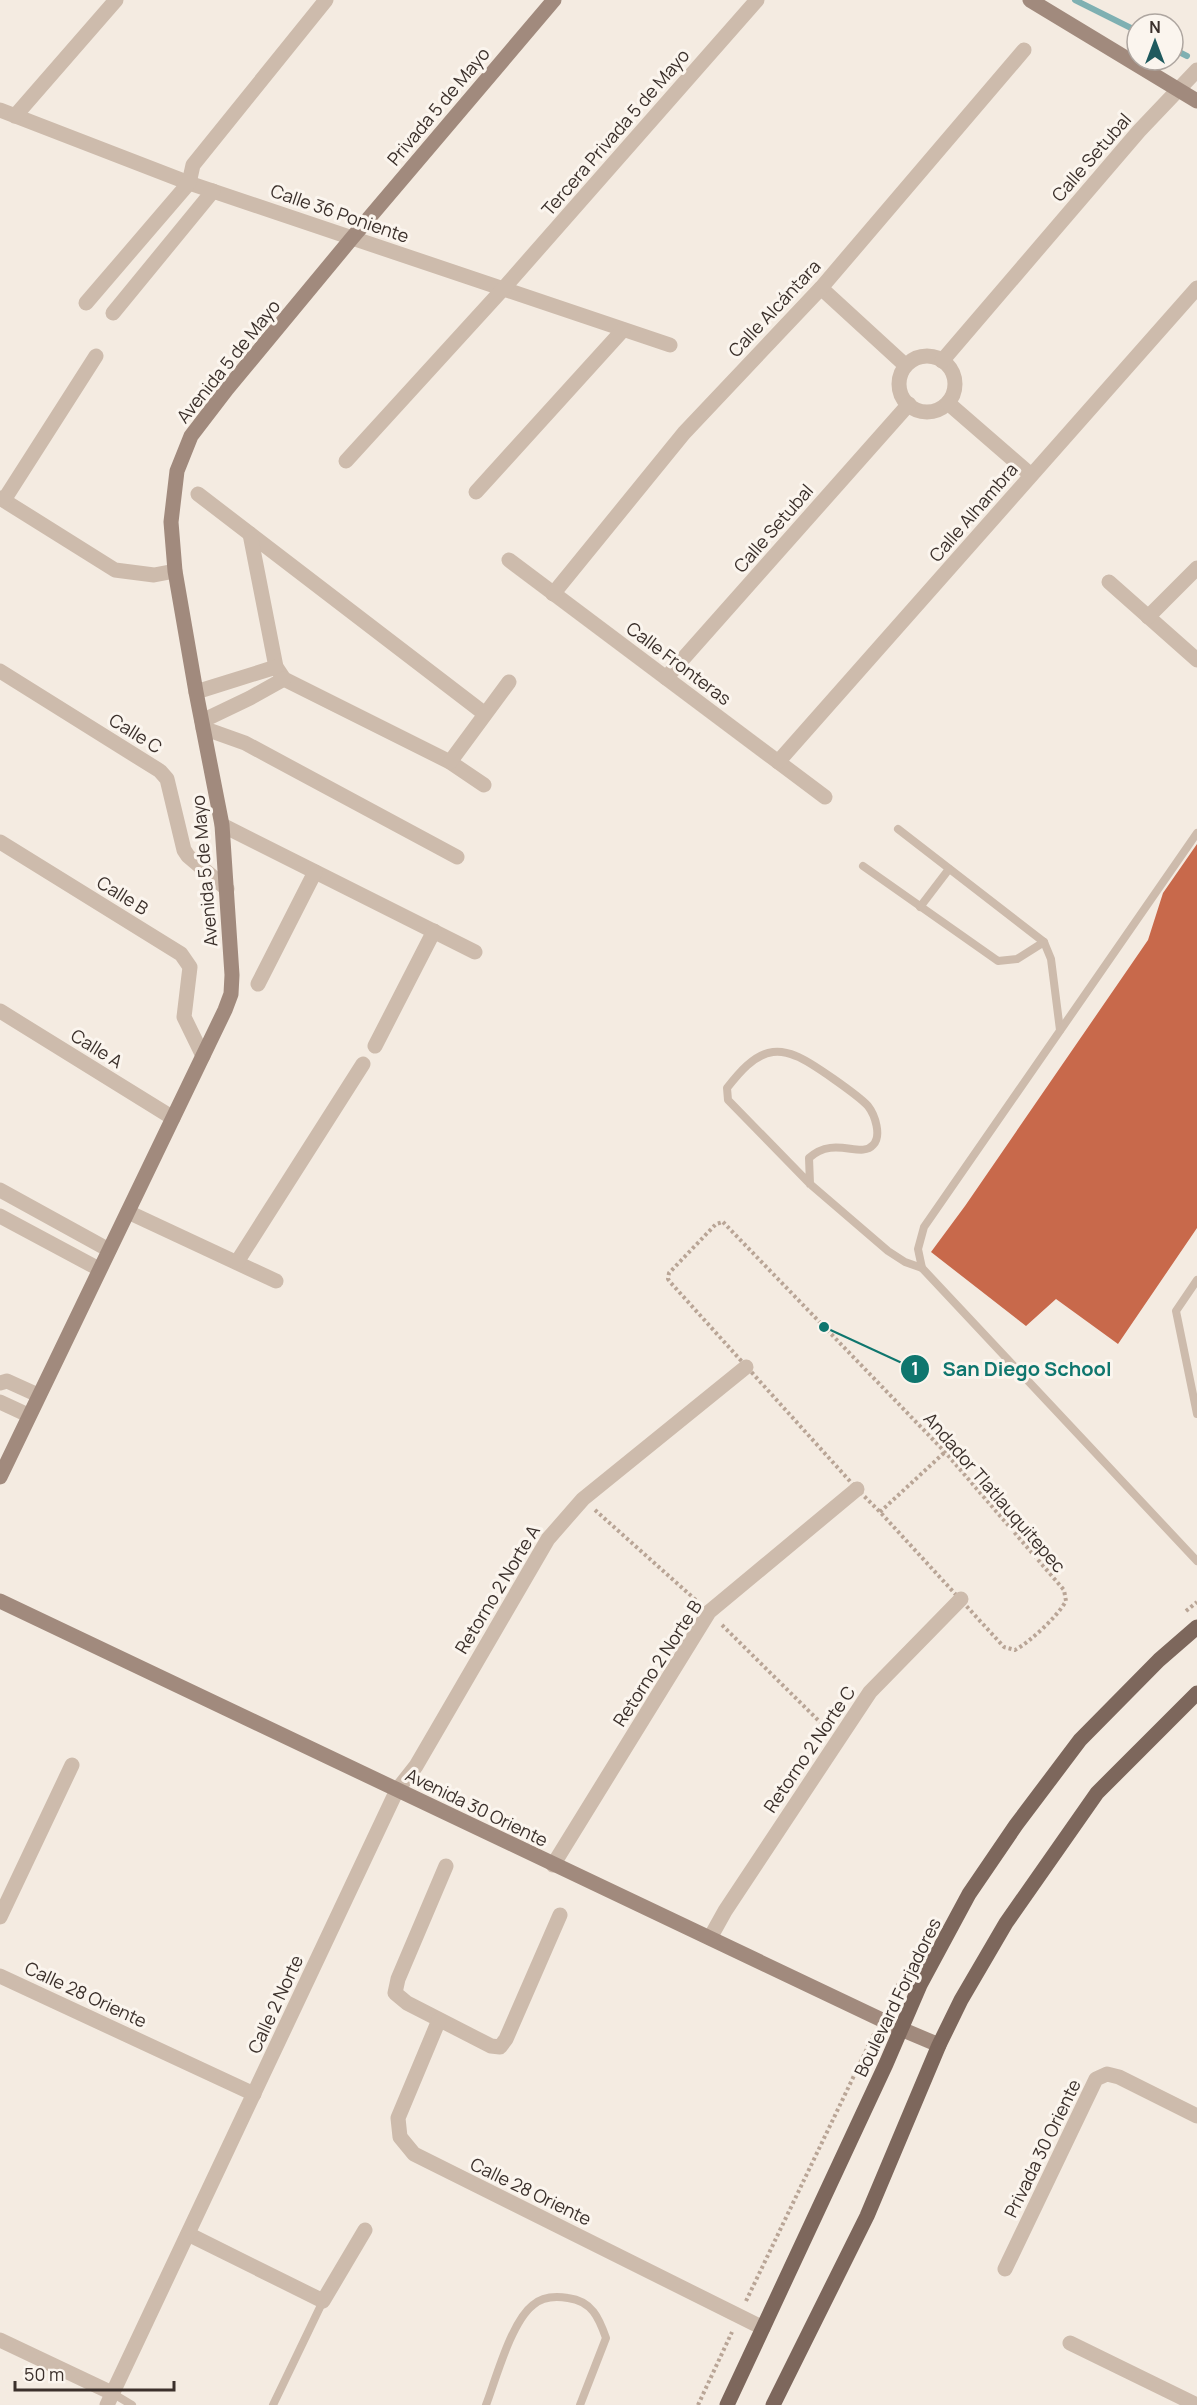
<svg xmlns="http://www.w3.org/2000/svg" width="1197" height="2405" viewBox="0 0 1197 2405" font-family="Manrope,sans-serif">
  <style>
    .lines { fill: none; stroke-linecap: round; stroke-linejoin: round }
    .stream { stroke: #7fb0b2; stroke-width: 6 }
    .building { fill: #c8694b }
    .path { stroke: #b9a596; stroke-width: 4; stroke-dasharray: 3 3; stroke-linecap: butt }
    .lane { stroke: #cdbbac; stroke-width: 8 }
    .street { stroke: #cdbbac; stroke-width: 15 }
    .secondary { stroke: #a18a7d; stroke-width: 15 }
    .primary { stroke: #7d675c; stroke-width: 15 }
    .labels { text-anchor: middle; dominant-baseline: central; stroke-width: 6; stroke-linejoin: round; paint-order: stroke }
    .street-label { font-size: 18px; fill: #3b302b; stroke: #fbf5ee }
    .leader { fill: none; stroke: #0f766e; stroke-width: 2 }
    .callout-dot { fill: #0f766e; stroke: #fbf5ee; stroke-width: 2 }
    .mark-label { font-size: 18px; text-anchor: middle; font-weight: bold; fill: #fff }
    .callout-label { font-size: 20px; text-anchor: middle; font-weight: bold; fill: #0f766e; stroke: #fbf5ee; stroke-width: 6; stroke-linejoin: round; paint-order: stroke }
  </style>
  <rect width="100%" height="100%" fill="#f4ebe1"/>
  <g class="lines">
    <!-- stream -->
    <g class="stream">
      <polyline points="1075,0 1137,31"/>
      <polyline points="1173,49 1187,56"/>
    </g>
  </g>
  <!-- building -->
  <polygon class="building" points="1197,844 1197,1228 1118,1344 1056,1299 1026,1326 931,1252 965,1206 1148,940 1163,893"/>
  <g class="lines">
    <!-- path -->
    <g class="path">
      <path d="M 723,1222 L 945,1452 L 1064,1590 L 1066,1601 C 1057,1617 1031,1641 1015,1650 L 1004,1647 L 880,1512 L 857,1489 L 671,1283 L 668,1279 L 669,1273 L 716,1224 Z"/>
      <polyline points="595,1510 697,1601"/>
      <polyline points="880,1512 945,1452"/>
      <polyline points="1186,1611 1197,1602"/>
      <polyline points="722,1625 827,1729"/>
      <polyline points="915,1953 934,1917"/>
      <polyline points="889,2003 899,1983"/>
      <polyline points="746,2301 874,2034"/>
      <polyline points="698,2405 732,2332"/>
    </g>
    <!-- lane -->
    <g class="lane">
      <polyline points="898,829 1044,942 1051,959 1060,1030"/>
      <polyline points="1197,833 924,1227 918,1249 922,1268 1197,1561"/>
      <polyline points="863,866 998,961 1017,959 1044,942"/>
      <polyline points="920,907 949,869"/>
      <path d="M 810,1184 L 809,1158 C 834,1135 861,1159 873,1145 C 882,1136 875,1115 868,1106 C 859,1096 810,1061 796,1056 C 789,1053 781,1051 773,1052 C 754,1054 738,1074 727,1088 L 728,1100 L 810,1184 L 888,1251 L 905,1262 L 922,1268"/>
      <polyline points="1197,1280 1176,1311 1197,1414"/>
      <polyline points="112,2393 132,2405"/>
      <polyline points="273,2405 323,2301"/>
      <path d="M 486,2405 C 496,2379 511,2322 533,2305 C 542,2297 556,2296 568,2298 C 592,2301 599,2318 606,2338 L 580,2405"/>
    </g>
    <!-- street -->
    <g class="street">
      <polyline points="0,110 189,183 670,345"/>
      <polyline points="15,116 116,0"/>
      <polyline points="821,288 905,365"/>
      <polyline points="86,303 189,183 193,165 326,0"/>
      <polyline points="113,313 213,191"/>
      <circle cx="927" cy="384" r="28"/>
      <polyline points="942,361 1139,131 1197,70"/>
      <polyline points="948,403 1031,475"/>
      <polyline points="346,461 503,289 757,0"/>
      <polyline points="476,492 623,330"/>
      <polyline points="198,494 485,714"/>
      <polyline points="0,498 115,570 154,575 175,571"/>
      <polyline points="4,500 96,356"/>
      <polyline points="250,534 276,667 284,679 450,762 484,785"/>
      <polyline points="509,560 825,797"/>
      <polyline points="1109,582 1197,660"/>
      <polyline points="553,594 684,433 821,288 1024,50"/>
      <polyline points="1148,617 1197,568"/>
      <polyline points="0,671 160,771 167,779 184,850 188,856 227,889"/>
      <polyline points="666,678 909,404"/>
      <polyline points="196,692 276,667"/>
      <polyline points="202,721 250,698 284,679"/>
      <polyline points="203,728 245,743 457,857"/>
      <polyline points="450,762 509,682"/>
      <polyline points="778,762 1197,288"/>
      <polyline points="222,825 475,952"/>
      <polyline points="0,842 181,954 190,967 184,1017 203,1056"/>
      <polyline points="258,984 315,872"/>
      <polyline points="0,1011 173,1118"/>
      <polyline points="375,1046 434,931"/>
      <polyline points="0,1190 109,1250"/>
      <polyline points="128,1212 276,1281"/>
      <polyline points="0,1216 99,1269"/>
      <polyline points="237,1262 363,1064"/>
      <polyline points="0,1383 7,1381 38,1395"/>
      <polyline points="0,1402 28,1415"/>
      <polyline points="553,1865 709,1612 857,1489"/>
      <polyline points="446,1866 398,1979 395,1993 407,2003 491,2046 500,2047 506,2039 560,1915"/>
      <polyline points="0,1917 72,1765"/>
      <polyline points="710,1938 725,1911 870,1692 961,1599"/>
      <polyline points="0,1976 254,2094"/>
      <polyline points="439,2020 398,2118 400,2137 414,2154 763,2328"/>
      <polyline points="188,2234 323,2301 365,2230"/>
      <polyline points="1005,2269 1096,2079 1107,2074 1119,2077 1197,2116"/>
      <polyline points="0,2340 112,2393"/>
      <polyline points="1070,2343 1197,2405"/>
      <polyline points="107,2405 397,1790 416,1766 548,1539 583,1499 746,1367"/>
    </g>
    <!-- secondary -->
    <g class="secondary">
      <polyline points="1030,0 1197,101"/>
      <polyline points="0,1477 225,1010 231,994 232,975 222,825 196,692 175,571 171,522 177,471 191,436 227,389 352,238 554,0"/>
      <polyline points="0,1601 901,2029 939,2045"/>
    </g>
    <!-- primary -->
    <g class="primary">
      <polyline points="727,2405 886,2064 920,1985 969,1894 1016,1825 1080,1740 1159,1660 1197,1627"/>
      <polyline points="773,2405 867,2216 939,2045 961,2000 1006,1923 1097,1793 1197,1693"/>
    </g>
  </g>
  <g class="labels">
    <!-- street labels -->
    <g class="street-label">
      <text transform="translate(438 106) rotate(-50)">Privada 5 de Mayo</text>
      <text transform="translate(615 132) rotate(-49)">Tercera Privada 5 de Mayo</text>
      <text transform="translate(1091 157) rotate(-49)">Calle Setubal</text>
      <text transform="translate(340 213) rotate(19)">Calle 36 Poniente</text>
      <text transform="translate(774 308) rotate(-47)">Calle Alcántara</text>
      <text transform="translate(228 361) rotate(-51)">Avenida 5 de Mayo</text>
      <text transform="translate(973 512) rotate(-49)">Calle Alhambra</text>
      <text transform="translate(773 528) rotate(-49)">Calle Setubal</text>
      <text transform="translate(679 663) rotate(37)">Calle Fronteras</text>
      <text transform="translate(136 733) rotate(32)">Calle C</text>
      <text transform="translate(204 871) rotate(-95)">Avenida 5 de Mayo</text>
      <text transform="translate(123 895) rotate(32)">Calle B</text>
      <text transform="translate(97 1048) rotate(32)">Calle A</text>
      <text transform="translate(995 1492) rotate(49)">Andador Tlatlauquitepec</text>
      <text transform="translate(497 1589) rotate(-59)">Retorno 2 Norte A</text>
      <text transform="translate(657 1663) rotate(-57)">Retorno 2 Norte B</text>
      <text transform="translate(809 1749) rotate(-56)">Retorno 2 Norte C</text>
      <text transform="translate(477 1807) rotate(26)">Avenida 30 Oriente</text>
      <text transform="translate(86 1994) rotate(25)">Calle 28 Oriente</text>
      <text transform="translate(897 1997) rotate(-64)">Boulevard Forjadores</text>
      <text transform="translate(275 2004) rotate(-65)">Calle 2 Norte</text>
      <text transform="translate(1042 2148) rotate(-64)">Privada 30 Oriente</text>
      <text transform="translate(531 2191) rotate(26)">Calle 28 Oriente</text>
    </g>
  </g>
  <!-- callouts -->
  <path class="leader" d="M824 1327L915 1369"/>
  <g class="callout-dot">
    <circle cx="824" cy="1327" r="6"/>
    <circle cx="915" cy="1369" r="15"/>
  </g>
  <g class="mark-label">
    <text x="915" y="1375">1</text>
  </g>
  <g class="callout-label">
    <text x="1027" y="1376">San Diego School</text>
  </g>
  <!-- north arrow -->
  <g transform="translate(1155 42)"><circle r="28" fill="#fbf5ee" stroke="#aea6a0" stroke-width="1.5"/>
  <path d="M0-4.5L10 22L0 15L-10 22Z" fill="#1f5a5e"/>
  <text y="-9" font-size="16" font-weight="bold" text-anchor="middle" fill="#3b302b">N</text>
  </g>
  <!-- scale -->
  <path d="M15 2381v9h159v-9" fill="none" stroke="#3b302b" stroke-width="3"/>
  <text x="24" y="2381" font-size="18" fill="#3b302b" stroke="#fbf5ee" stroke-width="4.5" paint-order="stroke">50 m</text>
</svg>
